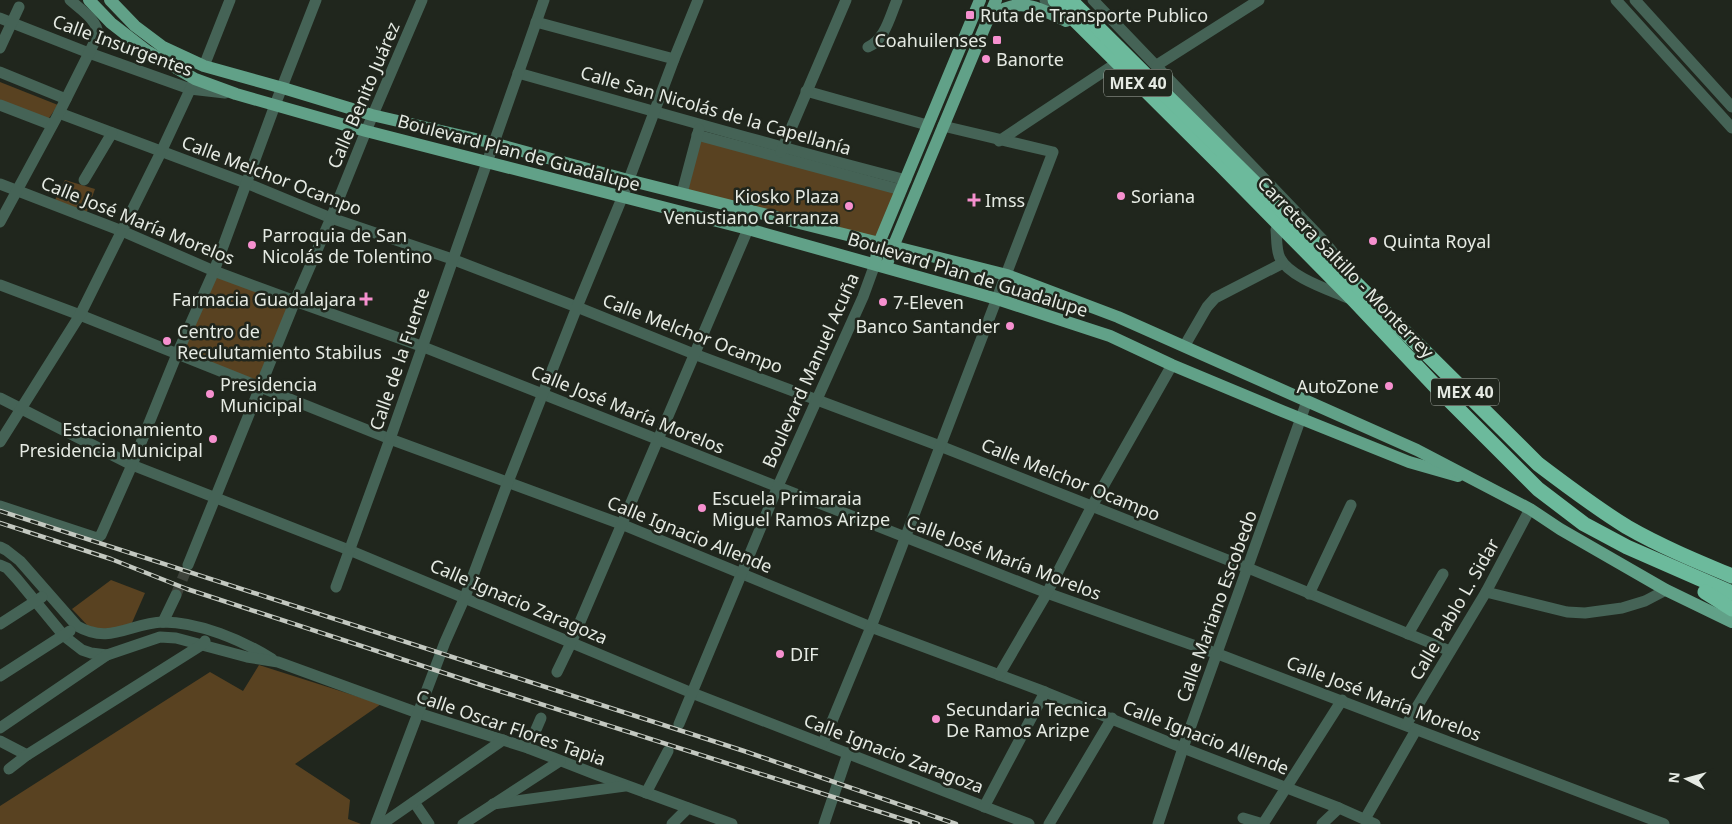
<svg xmlns="http://www.w3.org/2000/svg" width="1732" height="824" viewBox="0 0 1732 824" font-family="'Noto Sans',sans-serif">
  <style>
    .green { fill: #594221 }
    .lines { fill: none; stroke-linecap: round; stroke-linejoin: round }
    .minor-tunnel { stroke: #3e433b; stroke-width: 11; stroke-dasharray: 11 5.5; stroke-linecap: butt }
    .minor { stroke: #456356; stroke-width: 11 }
    .major { stroke: #61a188; stroke-width: 12 }
    .highway { stroke: #6cba9c; stroke-width: 15 }
    .rail-casing { stroke: #c3c8c0; stroke-width: 4.5 }
    .rail { stroke: #20261d; stroke-width: 2.5; stroke-dasharray: 8; stroke-linecap: butt }
    .poi-dot { fill: #f690cf; stroke: #20261d; stroke-width: 2 }
    .labels { text-anchor: middle; dominant-baseline: central; stroke-width: 5; stroke-linejoin: round; paint-order: stroke }
    .shield { fill: #20261d; stroke: #aaafa8; stroke-width: 1 }
    .shield-label { font-size: 16px; font-weight: bold; fill: #e5eae3 }
    .poi-label { font-size: 18px; fill: #e5eae3; stroke: #20261d; text-anchor: start }
    .street-label { font-size: 18px; fill: #e5eae3; stroke: #20261d }
  </style>
  <rect width="100%" height="100%" fill="#20261d"/>
  <!-- green -->
  <g class="green">
    <polygon points="0,82 58,105 47,121 0,103"/>
    <polygon points="701,139 895,192 875,240 688,190"/>
    <polygon points="65,180 95,189 85,217 53,204"/>
    <polygon points="214,272 294,302 260,386 178,353"/>
    <polygon points="111,580 145,593 131,625 110,630 89,627 72,609"/>
    <polygon points="259,665 381,704 295,764 350,800 348,819 361,824 0,824 0,806 210,672 243,691"/>
  </g>
  <g class="lines">
    <!-- minor-tunnel -->
    <polyline class="minor-tunnel" points="176,595 188,565"/>
    <!-- minor -->
    <g class="minor">
      <polyline points="1045,0 1060,15"/>
      <polyline points="1093,0 1323,240 1335,255"/>
      <polyline points="1616,0 1732,128"/>
      <polyline points="1635,0 1732,107"/>
      <polyline points="0,18 89,53 190,89 225,93"/>
      <polyline points="536,22 674,59"/>
      <path d="M 868,47 C 885,40 890,16 897,0"/>
      <polyline points="0,48 19,7"/>
      <polyline points="1157,65 1259,0"/>
      <polyline points="204,66 230,0"/>
      <polyline points="0,72 66,99"/>
      <path d="M 518,73 C 647,109 776,147 906,180"/>
      <polyline points="806,91 927,125"/>
      <polyline points="0,105 52,125"/>
      <polyline points="59,113 246,183 331,218 452,259 577,307 694,354 940,446 1248,568 1450,651"/>
      <polyline points="697,135 901,190"/>
      <polyline points="999,141 1112,66"/>
      <polyline points="781,152 846,0"/>
      <polyline points="84,180 112,133"/>
      <polyline points="0,184 122,231 214,271 295,301 421,346 1047,593 1218,654 1664,824"/>
      <polyline points="682,193 699,129"/>
      <path d="M 0,222 L 59,113 L 98,35 C 98,20 80,9 70,0"/>
      <path d="M 1276,230 C 1277,239 1276,250 1280,258 C 1289,277 1330,290 1348,298"/>
      <polyline points="0,285 80,315 390,439 621,524 871,627 1045,692 1183,748 1339,808 1375,824"/>
      <polyline points="1185,345 1207,307 1215,298 1283,263"/>
      <polyline points="0,398 132,465 349,550 692,693 1029,824"/>
      <polyline points="0,442 80,315 161,152 195,79"/>
      <polyline points="0,506 97,538 101,535 132,465 177,354 214,271 275,105 316,0"/>
      <path d="M 0,547 L 6,550 L 20,561 L 77,626 C 110,645 130,623 163,622 C 199,622 242,640 272,659"/>
      <polyline points="0,565 7,568 17,579 64,636 82,650 91,653 107,655 160,637 176,638 247,657 278,662 418,713 528,748 595,774 732,824"/>
      <polyline points="188,565 295,301 331,218 366,131 422,0"/>
      <polyline points="336,587 390,439 544,0"/>
      <polyline points="1486,592 1567,612 1585,613 1622,608 1645,601 1666,590"/>
      <polyline points="1309,594 1351,505"/>
      <polyline points="163,622 176,595"/>
      <polyline points="0,624 42,597"/>
      <polyline points="1408,634 1443,574"/>
      <polyline points="557,672 571,643 748,229"/>
      <polyline points="999,675 1047,593 1092,506 1172,365"/>
      <polyline points="0,676 70,631"/>
      <polyline points="679,724 778,486 863,297 875,264"/>
      <polyline points="1406,725 1486,592 1530,509"/>
      <polyline points="0,728 107,655"/>
      <polyline points="0,741 27,755"/>
      <polyline points="823,743 871,627 1053,152 943,126"/>
      <polyline points="528,748 541,718"/>
      <polyline points="9,769 27,755 203,644 205,641"/>
      <polyline points="646,793 668,751"/>
      <polyline points="414,802 429,824"/>
      <polyline points="493,804 625,786"/>
      <polyline points="984,807 1045,692"/>
      <polyline points="1243,818 1263,824"/>
      <polyline points="1365,819 1416,730"/>
      <polyline points="376,824 445,642 465,597 508,482 577,307 622,198 674,59 698,0"/>
      <polyline points="382,824 503,740"/>
      <polyline points="463,824 560,761"/>
      <polyline points="672,824 688,808"/>
      <polyline points="824,824 848,753"/>
      <polyline points="1049,824 1112,718"/>
      <polyline points="1158,824 1183,748 1307,401"/>
      <polyline points="1263,824 1342,700"/>
      <polyline points="1322,824 1339,808"/>
    </g>
    <!-- major -->
    <g class="major">
      <polyline points="89,0 111,23 147,51 195,79 236,94 366,131 748,229 997,299 1110,336 1172,365 1282,411 1409,462 1458,476"/>
      <polyline points="110,0 135,26 163,47 204,66 283,88 372,115 493,143 628,180 1007,275 1118,317 1417,450 1530,509 1560,529 1666,590 1732,622"/>
      <path d="M 990,14 C 997,12 1005,8 1013,6 C 1032,2 1050,14 1066,21"/>
      <polyline points="875,264 879,243 980,0"/>
      <polyline points="886,267 893,247 996,0"/>
    </g>
    <!-- highway -->
    <g class="highway">
      <polyline points="1055,0 1221,165 1354,300 1438,389 1538,489 1584,524 1627,547 1732,593"/>
      <path d="M 1070,0 L 1538,464 C 1567,486 1596,508 1627,527 C 1660,546 1696,561 1732,576"/>
      <polyline points="1705,592 1732,609"/>
    </g>
    <!-- rail casing -->
    <g class="rail-casing">
      <g id="rail">
        <polyline points="0,511 744,751 956,824"/>
        <polyline points="0,523 111,559 187,589 484,686 918,824"/>
      </g>
    </g>
    <!-- rail -->
    <use href="#rail" class="rail"/>
  </g>
  <!-- markers -->
  <g class="poi-dot">
    <rect x="965" y="10" width="10" height="10" rx="2.5"/>
    <rect x="992" y="35" width="10" height="10" rx="2.5"/>
    <circle cx="986" cy="59" r="5"/>
    <circle cx="1121" cy="196" r="5"/>
    <path d="M971.5 192.5h5v5h5v5h-5v5h-5v-5h-5v-5h5z"/>
    <circle cx="849" cy="206" r="5"/>
    <circle cx="1373" cy="241" r="5"/>
    <circle cx="252" cy="245" r="5"/>
    <path d="M363.5 291.5h5v5h5v5h-5v5h-5v-5h-5v-5h5z"/>
    <circle cx="883" cy="302" r="5"/>
    <circle cx="1010" cy="326" r="5"/>
    <circle cx="167" cy="341" r="5"/>
    <circle cx="1389" cy="386" r="5"/>
    <circle cx="210" cy="394" r="5"/>
    <circle cx="213" cy="439" r="5"/>
    <circle cx="702" cy="508" r="5"/>
    <circle cx="780" cy="654" r="5"/>
    <circle cx="936" cy="719" r="5"/>
  </g>
  <g class="labels">
    <!-- shield labels -->
    <g class="shield">
      <rect x="1104" y="69.5" width="68" height="27" rx="4"/>
      <rect x="1431" y="378.5" width="68" height="27" rx="4"/>
    </g>
    <g class="shield-label">
      <text x="1138" y="83">MEX 40</text>
      <text x="1465" y="392">MEX 40</text>
    </g>
    <!-- poi labels -->
    <g class="poi-label">
      <text x="980" y="15">Ruta de Transporte Publico</text>
      <text x="987" y="40" text-anchor="end">Coahuilenses</text>
      <text x="996" y="59">Banorte</text>
      <text x="839" y="196" text-anchor="end">Kiosko Plaza<tspan x="839" dy="21">Venustiano Carranza</tspan></text>
      <text x="1131" y="196">Soriana</text>
      <text x="985" y="200">Imss</text>
      <text x="262" y="235">Parroquia de San<tspan x="262" dy="21">Nicolás de Tolentino</tspan></text>
      <text x="1383" y="241">Quinta Royal</text>
      <text x="356" y="299" text-anchor="end">Farmacia Guadalajara</text>
      <text x="893" y="302">7-Eleven</text>
      <text x="1000" y="326" text-anchor="end">Banco Santander</text>
      <text x="177" y="331">Centro de<tspan x="177" dy="21">Reculutamiento Stabilus</tspan></text>
      <text x="220" y="384">Presidencia<tspan x="220" dy="21">Municipal</tspan></text>
      <text x="1379" y="386" text-anchor="end">AutoZone</text>
      <text x="203" y="429" text-anchor="end">Estacionamiento<tspan x="203" dy="21">Presidencia Municipal</tspan></text>
      <text x="712" y="498">Escuela Primaraia<tspan x="712" dy="21">Miguel Ramos Arizpe</tspan></text>
      <text x="790" y="654">DIF</text>
      <text x="946" y="709">Secundaria Tecnica<tspan x="946" dy="21">De Ramos Arizpe</tspan></text>
    </g>
    <!-- street labels -->
    <g class="street-label">
      <text transform="translate(123 45) rotate(20)">Calle Insurgentes</text>
      <text transform="translate(363 95) rotate(-67)">Calle Benito Juárez</text>
      <text transform="translate(716 110) rotate(16)">Calle San Nicolás de la Capellanía</text>
      <text transform="translate(519 152) rotate(15)">Boulevard Plan de Guadalupe</text>
      <text transform="translate(272 175) rotate(21)">Calle Melchor Ocampo</text>
      <text transform="translate(138 220) rotate(22)">Calle José María Morelos</text>
      <text transform="translate(1346 267) rotate(46)">Carretera Saltillo - Monterrey</text>
      <text transform="translate(968 274) rotate(17)">Boulevard Plan de Guadalupe</text>
      <text transform="translate(693 333) rotate(21)">Calle Melchor Ocampo</text>
      <text transform="translate(399 359) rotate(-71)">Calle de la Fuente</text>
      <text transform="translate(810 370) rotate(-66)">Boulevard Manuel Acuña</text>
      <text transform="translate(628 409) rotate(22)">Calle José María Morelos</text>
      <text transform="translate(1071 479) rotate(22)">Calle Melchor Ocampo</text>
      <text transform="translate(690 534) rotate(22)">Calle Ignacio Allende</text>
      <text transform="translate(1004 557) rotate(21)">Calle José María Morelos</text>
      <text transform="translate(519 601) rotate(23)">Calle Ignacio Zaragoza</text>
      <text transform="translate(1216 606) rotate(-70)">Calle Mariano Escobedo</text>
      <text transform="translate(1454 609) rotate(-60)">Calle Pablo L. Sidar</text>
      <text transform="translate(1384 698) rotate(21)">Calle José María Morelos</text>
      <text transform="translate(511 727) rotate(19)">Calle Oscar Flores Tapia</text>
      <text transform="translate(1206 737) rotate(21)">Calle Ignacio Allende</text>
      <text transform="translate(894 753) rotate(21)">Calle Ignacio Zaragoza</text>
    </g>
  </g>
  <!-- north arrow -->
  <g transform="translate(1687 779) rotate(276)" stroke="#20261d" stroke-width="4" paint-order="stroke">
  <path d="M0-4L9 19L0 12L-9 19Z" fill="#e5eae3"/>
  <text y="-8" font-size="14" font-weight="bold" text-anchor="middle" fill="#e5eae3">N</text>
  </g>
</svg>
